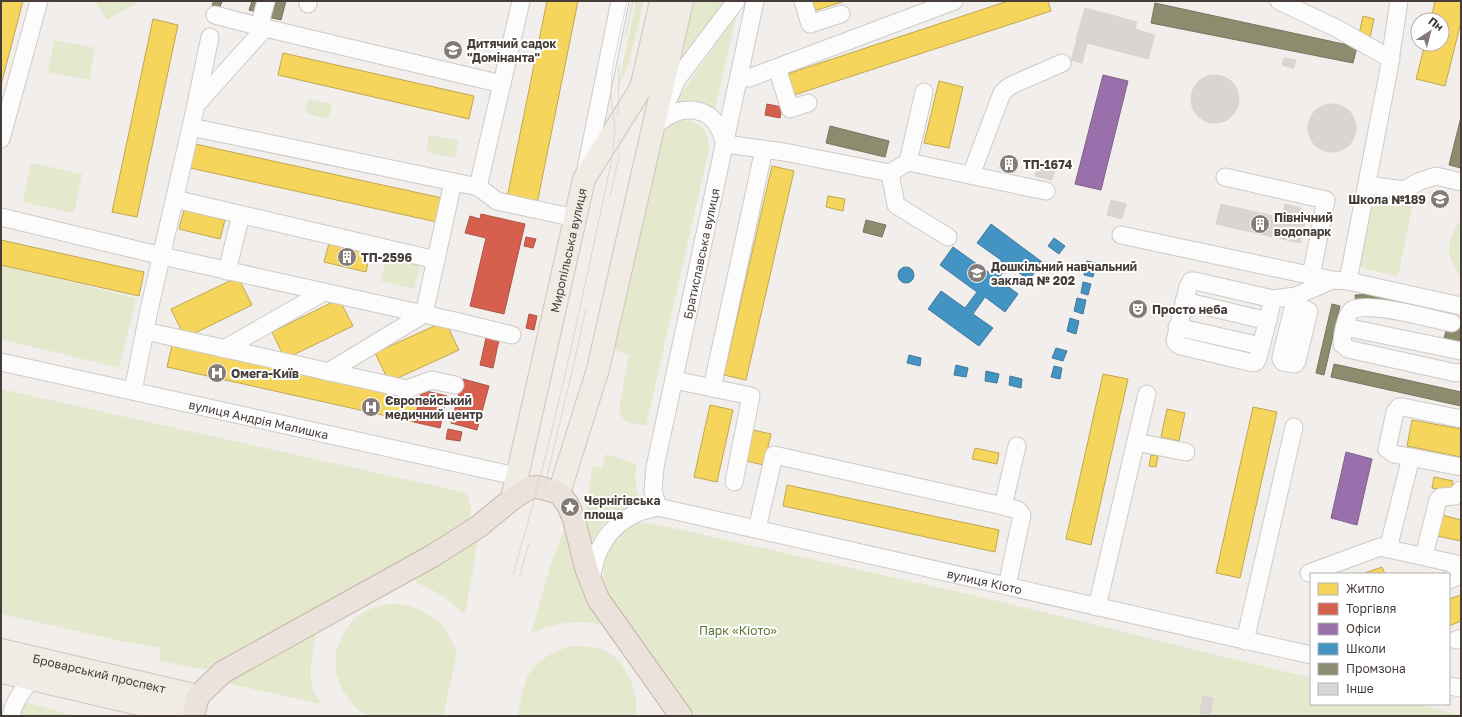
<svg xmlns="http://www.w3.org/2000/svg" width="1462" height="717" viewBox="0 0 1462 717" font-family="'Golos Text',sans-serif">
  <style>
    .green { fill: #e4e9cd }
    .homes { fill: #f6d55c; stroke: #c1a751 }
    .shops { fill: #d6604d; stroke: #ab5647 }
    .offices { fill: #9970ab; stroke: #806188 }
    .schools { fill: #4393c3; stroke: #447999 }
    .industry { fill: #8c8c6e; stroke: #77745e }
    .building { fill: #d9d5d2; stroke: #d9d4d1 }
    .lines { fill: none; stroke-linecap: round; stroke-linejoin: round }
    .minor-casing { stroke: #cdcac7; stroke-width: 19 }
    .major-casing { stroke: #d2c5ba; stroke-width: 24 }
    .highway-casing { stroke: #c7b5a8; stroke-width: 24 }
    .minor { stroke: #fdfcfc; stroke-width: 17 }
    .major { stroke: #f0ebe5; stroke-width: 22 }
    .highway { stroke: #ebe2db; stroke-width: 22 }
    .tram { stroke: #d9d9d8; stroke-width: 1 }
    .labels { text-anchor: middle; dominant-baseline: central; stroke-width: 4; stroke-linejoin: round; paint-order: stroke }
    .poi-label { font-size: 12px; font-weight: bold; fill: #463d38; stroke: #fff; text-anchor: start }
    .street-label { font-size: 12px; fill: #463d38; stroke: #fff }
    .park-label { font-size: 12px; fill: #59752e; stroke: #fff }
  </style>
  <rect width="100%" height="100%" fill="#f1eeeb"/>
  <!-- green -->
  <g class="green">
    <polygon points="95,1 134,1 136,4 107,20"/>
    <polygon points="636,1 644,1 629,63 618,87"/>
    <polygon points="693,1 726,1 680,61"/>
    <polygon points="737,13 714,113 673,106"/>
    <polygon points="54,40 95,48 89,80 48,72"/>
    <polygon points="308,99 332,104 329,119 305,113"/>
    <path d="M 687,120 C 705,125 708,133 709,149 L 646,426 L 626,422 L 620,414 L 619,409 L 629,355 L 613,349 L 659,143 C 666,128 670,121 687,120 Z"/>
    <polygon points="429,135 458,140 455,158 426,152"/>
    <polygon points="31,163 82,174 74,213 23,202"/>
    <polygon points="1373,195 1413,203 1398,276 1357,267"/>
    <path d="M 1461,219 L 1461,278 C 1456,271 1450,260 1449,252 C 1448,242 1455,227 1461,219 Z"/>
    <polygon points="387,256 421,264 414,289 381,281"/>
    <polygon points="1,265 136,298 119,368 1,339"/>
    <path d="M 1,389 L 467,493 C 471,507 474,513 465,526 L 217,666 L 204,669 L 159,661 L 161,648 L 125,642 L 1,614 Z"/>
    <path d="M 606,454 L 636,464 C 635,476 634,488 640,499 C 613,513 605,518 590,545 L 586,512 L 592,466 L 602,468 Z"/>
    <path d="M 636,522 L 650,523 L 981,597 L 1311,678 L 1311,704 L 1418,704 L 1461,715 L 1461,716 L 695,716 L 613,606 C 596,569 601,544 636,522 Z"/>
    <path d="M 566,525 L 569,551 L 582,591 L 601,620 L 599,624 C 571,620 557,623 531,633 L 551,564 Z"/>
    <path d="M 478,540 L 465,615 C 448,599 439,592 417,583 L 415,577 Z"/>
    <polygon points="390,604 408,605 424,612 439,622 449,635 457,652 443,716 368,716 355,707 343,691 336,673 336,652 344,632 356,617 372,608"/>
    <path d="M 309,632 L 316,635 C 312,652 309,670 312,687 C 314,693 318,699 321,704 L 226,683 Z"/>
    <path d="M 572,646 C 583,646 596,646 606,651 C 628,663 638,692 636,716 L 518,716 C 520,705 523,683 529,674 C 538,659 555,650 572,646 Z"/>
    <polygon points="22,701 75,716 18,716"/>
  </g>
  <!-- homes -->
  <g class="homes">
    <polygon points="1,1 23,1 1,85"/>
    <polygon points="547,1 578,1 537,204 507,198"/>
    <polygon points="811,1 845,1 814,11"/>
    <polygon points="1008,1 1048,1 1051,11 794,95 787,74"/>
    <polygon points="1435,1 1461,1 1461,22 1445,86 1416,79 1425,44 1442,44 1442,20 1431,20"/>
    <polygon points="1363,16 1374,19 1370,37 1359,34"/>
    <polygon points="153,19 178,25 137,217 112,212"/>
    <polygon points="283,53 474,96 469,119 278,75"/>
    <polygon points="939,81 963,87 949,148 924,143"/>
    <polygon points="195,144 442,198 437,222 190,168"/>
    <polygon points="772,166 794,171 746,380 724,375"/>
    <polygon points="828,196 845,199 843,211 826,207"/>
    <polygon points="184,210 225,220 220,239 179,229"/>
    <polygon points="1,240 144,272 139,296 1,265"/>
    <polygon points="329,243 370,253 366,272 324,262"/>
    <polygon points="238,277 252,305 185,338 171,309"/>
    <polygon points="339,299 353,326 285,359 272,332"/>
    <polygon points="445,321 459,350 389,382 375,353"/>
    <polygon points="173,341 420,397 414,422 167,367"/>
    <polygon points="1103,374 1128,379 1091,545 1066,539"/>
    <polygon points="710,405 733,410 717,482 694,477"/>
    <polygon points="1253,407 1277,412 1240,578 1216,573"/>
    <polygon points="1167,409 1185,413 1179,441 1161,437"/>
    <polygon points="1412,420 1461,429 1461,457 1407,446"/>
    <polygon points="753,430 771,434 764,465 746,461"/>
    <polygon points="975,448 999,453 997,464 972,459"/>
    <polygon points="1151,455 1158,456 1156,467 1149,466"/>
    <polygon points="1434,477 1453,481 1451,491 1432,488"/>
    <polygon points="787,485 999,530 995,552 783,506"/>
    <polygon points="1442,515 1461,520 1461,541 1437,536"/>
    <polygon points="1382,567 1385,574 1362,574"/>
    <polygon points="1461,595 1461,621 1449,626 1449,599"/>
  </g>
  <!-- shops -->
  <g class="shops">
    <polygon points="767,104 782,107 780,118 765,115"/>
    <polygon points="481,214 525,224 504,314 470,306 486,238 465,233 470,216 480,219"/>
    <polygon points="526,237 536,239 533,248 524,246"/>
    <polygon points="529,314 537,316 534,330 526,328"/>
    <polygon points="486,338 499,340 493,368 480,365"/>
    <polygon points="463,379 489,386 477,430 451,423"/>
    <polygon points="422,390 447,396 440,428 414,422"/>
    <polygon points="448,429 462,432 460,441 446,439"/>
  </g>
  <!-- offices -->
  <g class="offices">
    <polygon points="1103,75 1128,81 1101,190 1075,184"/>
    <polygon points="1346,452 1372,459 1357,525 1331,518"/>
  </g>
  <!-- schools -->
  <g class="schools">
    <polygon points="991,224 1042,262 1029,280 1008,265 998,279 1018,294 1005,312 985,297 973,314 993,328 979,346 928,309 941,291 965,308 977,292 940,265 953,247 991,274 1001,260 977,243"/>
    <polygon points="1054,238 1065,246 1059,254 1048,246"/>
    <polygon points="1087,261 1096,263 1093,277 1084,275"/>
    <circle cx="906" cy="275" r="8"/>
    <polygon points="1083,282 1091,284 1088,295 1081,293"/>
    <polygon points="1077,298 1086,300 1083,314 1074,311"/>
    <polygon points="1070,318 1079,321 1076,334 1067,331"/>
    <polygon points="1056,348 1067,351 1063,361 1052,358"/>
    <polygon points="909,355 921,358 920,366 907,363"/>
    <polygon points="956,365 968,368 966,377 954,375"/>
    <polygon points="1054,366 1062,368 1060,379 1051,377"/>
    <polygon points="986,371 999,374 997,383 985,381"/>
    <polygon points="1010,376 1022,379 1021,388 1009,385"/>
  </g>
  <!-- industry -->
  <g class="industry">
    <polygon points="214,1 222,1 220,7 212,5"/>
    <polygon points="252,1 260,1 257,12 249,10"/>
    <polygon points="272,1 286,1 281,20 268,17"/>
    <polygon points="1155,3 1357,47 1353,63 1151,23"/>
    <polygon points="1461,117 1461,168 1449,165"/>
    <polygon points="830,126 889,141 885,157 826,143"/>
    <polygon points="866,220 886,225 882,237 863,232"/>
    <polygon points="1378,294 1393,298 1391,307 1356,304 1355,295"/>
    <polygon points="1406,299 1434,306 1432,314 1404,308"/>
    <polygon points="1332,304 1340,306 1324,375 1316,373"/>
    <polygon points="1459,323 1461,324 1461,342 1444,338 1447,328 1457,330"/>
    <polygon points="1334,364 1461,392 1461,406 1331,377"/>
  </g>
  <!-- building -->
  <g class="building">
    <polygon points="1085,8 1137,22 1135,29 1155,35 1148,59 1076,40"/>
    <polygon points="1077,40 1087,43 1082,63 1071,60"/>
    <polygon points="1284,58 1296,60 1294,68 1282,65"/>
    <circle cx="1215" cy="99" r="24"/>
    <circle cx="1332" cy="128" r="24"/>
    <polygon points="1003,155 1019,160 1016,172 999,168"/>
    <polygon points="1037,166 1055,170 1052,180 1035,176"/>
    <polygon points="1111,200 1126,204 1122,219 1107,215"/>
    <polygon points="1221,204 1282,218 1285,204 1301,208 1298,222 1305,223 1300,243 1216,224"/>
    <polygon points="1203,696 1213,698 1210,715 1200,713"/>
  </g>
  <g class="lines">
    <!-- minor casing -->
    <g class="minor-casing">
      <g id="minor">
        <polyline points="803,1 810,24 841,14"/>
        <polyline points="1279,1 1336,28 1391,59"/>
        <polyline points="308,4 308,1"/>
        <polyline points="215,15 265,28"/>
        <polyline points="259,27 266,1"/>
        <polyline points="777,68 790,109 808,103"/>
        <polyline points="739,78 749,78 954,1"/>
        <polyline points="196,104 210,37"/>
        <polyline points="664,110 677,79 736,1"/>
        <path d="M 657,124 C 661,121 666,117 670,115 C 687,106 708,109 718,126 C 721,131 723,138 725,144"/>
        <polyline points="191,127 478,187 497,201 575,218"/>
        <polyline points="1,139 39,1"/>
        <polyline points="725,144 784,152 890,173 908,162 1046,191"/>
        <polyline points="908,162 924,92"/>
        <polyline points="586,169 620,1"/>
        <polyline points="890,173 896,205 948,237"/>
        <polyline points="971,175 1002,93 1006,89 1012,85 1062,63"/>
        <polyline points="1225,177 1326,200 1311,276"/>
        <polyline points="1368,185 1404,190 1420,181 1436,176 1461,182"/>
        <polyline points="478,187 521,1"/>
        <polyline points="175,199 436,260"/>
        <polyline points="1,217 162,256 455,321 512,335"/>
        <polyline points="1121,235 1332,280 1348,281 1461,306"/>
        <polyline points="227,271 241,215"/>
        <polyline points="1348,281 1388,74 1399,1"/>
        <polyline points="1273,299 1195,281 1191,281 1188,287 1175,341 1177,344 1181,346 1253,363 1256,362 1258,358 1273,299 1296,296 1332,280"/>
        <polyline points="1184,301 1268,321"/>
        <polyline points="1293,306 1305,309 1309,311 1297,361 1295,364 1283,362 1281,359 1281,357 1296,296"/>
        <path d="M 1452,323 C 1431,319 1370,301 1352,310 C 1346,313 1342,337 1342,344 L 1348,349 L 1456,373 L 1461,372"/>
        <polyline points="1177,327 1261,346"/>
        <polyline points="1345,327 1461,351"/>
        <polyline points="145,331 407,389 432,380 455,385"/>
        <polyline points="224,349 324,292"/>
        <path id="s1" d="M 1,362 L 516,476"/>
        <polyline points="328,372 424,314 453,182"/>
        <polyline points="674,380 751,396 734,482"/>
        <polyline points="712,388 764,149"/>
        <polyline points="133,391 149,310 196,105 265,28 502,84"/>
        <polyline points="1461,419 1403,407 1399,407 1395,412 1387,449 1394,454 1461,467"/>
        <polyline points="1136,442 1186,452"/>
        <polyline points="1003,506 1017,446"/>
        <path id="s2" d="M 658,507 L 653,491 L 655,467 L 755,1"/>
        <polyline points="757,529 774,455 1003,506 1018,510 1022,515 1007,586"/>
        <polyline points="1388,549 1411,457"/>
        <polyline points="1424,556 1438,500 1441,497 1455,496 1461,490"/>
        <polyline points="1309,573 1380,547 1461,565"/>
        <polyline points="1449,580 1461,575"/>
        <path id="s3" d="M 591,583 C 594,552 607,526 637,513 C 644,510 651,509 658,507 L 1311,655"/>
        <polyline points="1097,607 1147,394"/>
        <polyline points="1456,640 1461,638"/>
        <polyline points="1245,641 1294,427"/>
        <polyline points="1449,686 1461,688"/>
        <path d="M 11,716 C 14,701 22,691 32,679"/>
      </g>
    </g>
    <!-- major casing -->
    <g class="major-casing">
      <g id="major">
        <polyline points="559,493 598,369 682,1"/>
        <path id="s4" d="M 512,499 L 584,179 L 638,93 L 642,84 L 661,1"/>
        <path id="s5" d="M 1,650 L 198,696"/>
        <polyline points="1,672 190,716"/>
      </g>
    </g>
    <!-- highway casing -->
    <g class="highway-casing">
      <polyline id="highway" points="193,716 198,696 223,672 434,555 478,527 512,499 529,488 538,487 559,493 568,505 574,519 586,568 598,599 681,716"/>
    </g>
    <!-- minor -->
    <use href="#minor" class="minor"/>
    <!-- major -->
    <use href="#major" class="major"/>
    <!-- highway -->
    <use href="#highway" class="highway"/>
    <!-- tram -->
    <g class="tram">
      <polyline points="626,34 633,1"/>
      <polyline points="618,115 619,67"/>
      <polyline points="610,196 619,157 619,139"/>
      <polyline points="545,485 575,359 586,308"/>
      <path d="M 513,574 C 554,438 582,298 612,159 L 615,129 L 611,94 L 612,71 L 627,1"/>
      <polyline points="520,575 529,543"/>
    </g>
  </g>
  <!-- icons -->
  <defs>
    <g id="school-disc" transform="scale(1)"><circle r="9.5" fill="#827b77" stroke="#fff"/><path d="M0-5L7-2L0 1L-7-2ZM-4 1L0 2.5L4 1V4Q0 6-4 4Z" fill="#fff"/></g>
    <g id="building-disc" transform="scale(1)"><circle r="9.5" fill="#827b77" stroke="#fff"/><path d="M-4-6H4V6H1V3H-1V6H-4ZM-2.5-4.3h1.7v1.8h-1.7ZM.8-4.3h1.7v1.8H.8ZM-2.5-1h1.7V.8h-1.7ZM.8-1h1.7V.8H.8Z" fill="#fff"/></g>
    <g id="theatre-disc" transform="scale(1)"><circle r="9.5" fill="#827b77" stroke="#fff"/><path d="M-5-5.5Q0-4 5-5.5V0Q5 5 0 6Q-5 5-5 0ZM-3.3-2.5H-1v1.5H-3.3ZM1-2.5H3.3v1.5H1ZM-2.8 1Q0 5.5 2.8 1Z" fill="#fff"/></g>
    <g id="hospital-disc" transform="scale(1)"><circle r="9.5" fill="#827b77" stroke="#fff"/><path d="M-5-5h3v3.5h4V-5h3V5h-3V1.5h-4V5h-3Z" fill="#fff"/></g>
    <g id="sight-disc" transform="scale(1)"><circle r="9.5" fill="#827b77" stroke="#fff"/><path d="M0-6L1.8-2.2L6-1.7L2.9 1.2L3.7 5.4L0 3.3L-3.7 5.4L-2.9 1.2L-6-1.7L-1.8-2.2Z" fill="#fff"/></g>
  </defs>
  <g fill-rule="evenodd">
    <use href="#school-disc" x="453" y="50"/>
    <use href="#building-disc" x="1009" y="164"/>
    <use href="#school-disc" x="1440" y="199"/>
    <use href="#building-disc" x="1260" y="224"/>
    <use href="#building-disc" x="347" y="257"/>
    <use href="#school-disc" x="977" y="273"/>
    <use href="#theatre-disc" x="1138" y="309"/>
    <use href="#hospital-disc" x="217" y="373"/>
    <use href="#hospital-disc" x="371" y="407"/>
    <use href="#sight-disc" x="570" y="507"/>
  </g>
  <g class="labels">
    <!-- poi labels -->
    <g class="poi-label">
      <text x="467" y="43">Дитячий садок<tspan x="467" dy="14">"Домінанта"</tspan></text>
      <text x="1023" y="164">ТП-1674</text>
      <text x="1426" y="199" text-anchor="end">Школа №189</text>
      <text x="1274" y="217">Північний<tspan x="1274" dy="14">водопарк</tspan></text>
      <text x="361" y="257">ТП-2596</text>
      <text x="991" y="266">Дошкільний навчальний<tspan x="991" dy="14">заклад № 202</tspan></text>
      <text x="1152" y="309">Просто неба</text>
      <text x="231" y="373">Омега-Київ</text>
      <text x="385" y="400">Європейський<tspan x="385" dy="14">медичний центр</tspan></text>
      <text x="584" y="500">Чернігівська<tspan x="584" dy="14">площа</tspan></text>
    </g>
    <!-- street labels -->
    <g class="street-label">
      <text stroke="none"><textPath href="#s4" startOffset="255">Миропільська вулиця</textPath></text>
      <text stroke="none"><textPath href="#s2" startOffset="259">Братиславська вулиця</textPath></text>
      <text stroke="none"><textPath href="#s1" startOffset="264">вулиця Андрія Малишка</textPath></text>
      <text stroke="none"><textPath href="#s3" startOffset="445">вулиця Кіото</textPath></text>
      <text stroke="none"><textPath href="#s5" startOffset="101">Броварський проспект</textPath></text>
    </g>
    <!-- park labels -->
    <g class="park-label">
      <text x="738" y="630">Парк «Кіото»</text>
    </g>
  </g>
  <!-- border -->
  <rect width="1462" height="717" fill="none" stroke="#463d38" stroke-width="4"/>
  <!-- legend -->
  <rect x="1310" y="573" width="140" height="132" fill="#ffffff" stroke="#b5b1af"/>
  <rect x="1318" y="583" width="20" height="12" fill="#f6d55c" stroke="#b5b1af"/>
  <text x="1346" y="593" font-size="12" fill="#463d38">Житло</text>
  <rect x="1318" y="603" width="20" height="12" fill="#d6604d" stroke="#b5b1af"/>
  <text x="1346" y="613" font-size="12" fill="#463d38">Торгівля</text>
  <rect x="1318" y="623" width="20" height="12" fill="#9970ab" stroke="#b5b1af"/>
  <text x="1346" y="633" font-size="12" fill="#463d38">Офіси</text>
  <rect x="1318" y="643" width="20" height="12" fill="#4393c3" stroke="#b5b1af"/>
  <text x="1346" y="653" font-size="12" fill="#463d38">Школи</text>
  <rect x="1318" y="663" width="20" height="12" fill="#8c8c6e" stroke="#b5b1af"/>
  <text x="1346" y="673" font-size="12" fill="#463d38">Промзона</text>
  <rect x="1318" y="683" width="20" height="12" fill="#d9d5d2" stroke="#b5b1af"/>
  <text x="1346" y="693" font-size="12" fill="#463d38">Інше</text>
  <!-- north arrow -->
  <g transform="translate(1430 32) rotate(36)"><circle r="19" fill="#ffffff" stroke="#b5b1af"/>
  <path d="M0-3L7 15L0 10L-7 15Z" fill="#827b77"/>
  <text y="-6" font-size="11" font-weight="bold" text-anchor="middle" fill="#463d38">Пн</text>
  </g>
</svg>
